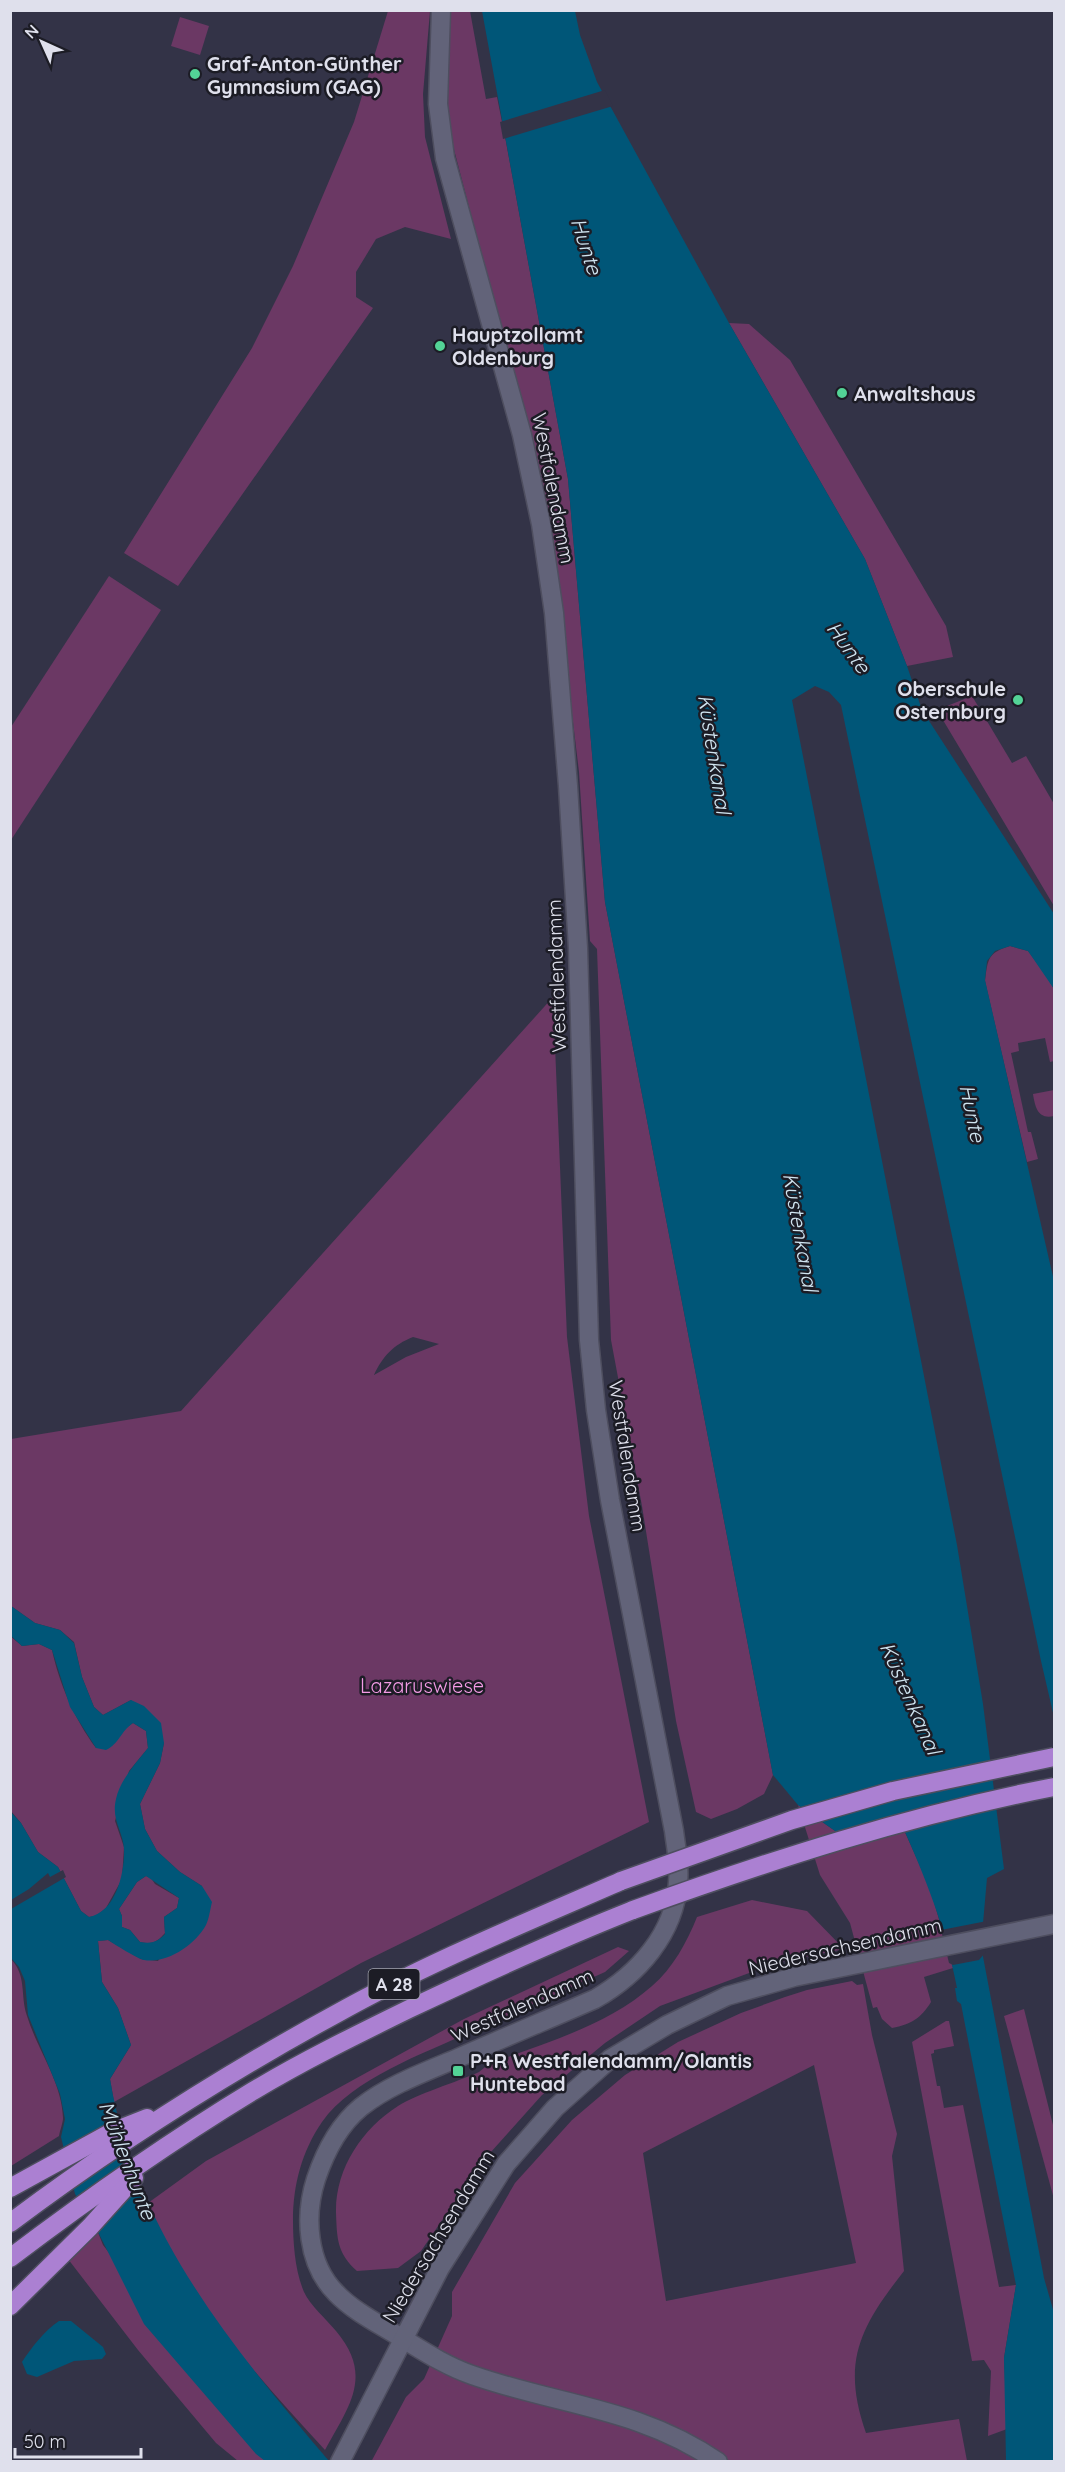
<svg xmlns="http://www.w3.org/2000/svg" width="1065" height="2472" viewBox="0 0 1065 2472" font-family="Quicksand,sans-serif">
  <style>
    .green { fill: #6b3864; fill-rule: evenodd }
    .water { fill: #005678; fill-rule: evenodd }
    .pier { fill: #333347 }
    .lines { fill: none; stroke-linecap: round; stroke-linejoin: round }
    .tertiary-casing { stroke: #4e4e5f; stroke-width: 21 }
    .motorway-casing { stroke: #4e4e5f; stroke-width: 21 }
    .tertiary { stroke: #626379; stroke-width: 18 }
    .motorway { stroke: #ab80d2; stroke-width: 18 }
    .motorway-bridge-casing { stroke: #4e4e5f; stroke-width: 21; stroke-linecap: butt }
    .motorway-bridge { stroke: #ab80d2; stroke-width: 18 }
    .poi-dot { fill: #53d396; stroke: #1c1c25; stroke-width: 2 }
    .labels { text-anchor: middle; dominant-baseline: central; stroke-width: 5; stroke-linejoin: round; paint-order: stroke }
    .shield { fill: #1c1c25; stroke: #a4a5b0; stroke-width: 1.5 }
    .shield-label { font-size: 18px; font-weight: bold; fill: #dfe0ec }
    .poi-label { font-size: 20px; font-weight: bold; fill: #dfe0ec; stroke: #1c1c25; text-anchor: start }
    .street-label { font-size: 20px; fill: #dfe0ec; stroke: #1c1c25 }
    .park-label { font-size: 20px; fill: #f49be6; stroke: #1c1c25 }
    .water-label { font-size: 21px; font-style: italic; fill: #d0e5f1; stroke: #1c1c25 }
  </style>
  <rect width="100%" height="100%" fill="#333347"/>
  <!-- green -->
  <g class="green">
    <polygon points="388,11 430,11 423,94 425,137 451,239 405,227 376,239 356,272 356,297 373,308 178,586 124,553 252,348 293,266 354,122"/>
    <polygon points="449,11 470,11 486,99 497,97 506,142 568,479 605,902 773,1775 764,1794 737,1809 711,1819 696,1812 676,1721 642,1506 611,1340 597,949 590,941 579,772 547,506 451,138 445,98"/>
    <polygon points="180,17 209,26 200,55 171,46"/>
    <polygon points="729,323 749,324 790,360 946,626 953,657 907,666 865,559"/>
    <polygon points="109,576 161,610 11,840 11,727"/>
    <polygon points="972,696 1012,763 1026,756 1054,804 1054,906 937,710"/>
    <path d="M 1010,946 L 1028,951 L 1044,972 L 1054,989 L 1054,1061 L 1050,1062 L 1045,1038 L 1018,1043 L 1019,1051 L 1011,1053 L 1028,1132 L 1031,1132 L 1038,1159 L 1027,1162 L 985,981 C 988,958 988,953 1010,946 Z"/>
    <path d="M 553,997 L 567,1337 L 589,1516 L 649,1822 L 361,1963 L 114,2102 L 110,2079 L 131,2045 L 118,2008 L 102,1982 L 98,1941 L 108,1940 L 141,1959 L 158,1961 L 202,1886 L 180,1872 L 157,1851 L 145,1829 L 140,1804 L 160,1763 L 164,1743 L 131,1700 L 103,1715 L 94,1707 L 82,1677 L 74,1642 L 60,1630 L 35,1623 L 11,1606 L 11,1439 L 181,1411 ZM 413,1337 L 439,1344 L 406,1357 L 374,1375 C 383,1356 393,1345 413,1337 Z"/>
    <path d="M 1054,1090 L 1054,1116 C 1038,1120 1035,1107 1033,1094 Z"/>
    <path d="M 10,1636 L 22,1646 L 39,1644 L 52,1650 C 59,1683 75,1720 96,1748 L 133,1723 L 146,1731 L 148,1748 L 129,1771 L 115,1821 L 124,1847 L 122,1879 L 106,1908 L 96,1916 L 89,1917 L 81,1911 L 58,1867 L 38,1852 L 21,1823 L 11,1811 Z"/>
    <path d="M 798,1805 L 838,1833 L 900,1821 L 930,1888 L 953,1968 L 924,1977 L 931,2002 C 921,2018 912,2024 892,2028 L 882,2019 L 877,2007 L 873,2008 L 850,1923 L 820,1875 Z"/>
    <path d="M 146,1876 L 151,1878 L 155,1884 L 179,1898 L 177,1908 L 164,1917 L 165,1933 C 157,1942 152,1945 140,1942 L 130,1930 L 122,1927 L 122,1916 L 119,1909 L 137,1882 Z"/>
    <path d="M 752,1900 L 807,1911 L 844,1949 L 776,1963 L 660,2006 L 605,2043 L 542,2095 L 482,2162 L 421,2251 L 398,2268 L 357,2271 C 337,2253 337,2239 336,2213 C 335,2169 362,2129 398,2106 C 417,2094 457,2082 479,2072 L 489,2064 C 544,2043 607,2026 652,1986 C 673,1968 687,1942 697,1917 Z"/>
    <path d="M 618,1947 L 629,1951 L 605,1972 C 561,1992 517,2011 473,2031 C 425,2053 353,2078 322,2122 C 302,2151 293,2185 293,2220 C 293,2243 295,2271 304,2292 C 310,2305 326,2319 336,2331 C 374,2376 349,2406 325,2450 C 257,2376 185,2298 148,2203 L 206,2161 L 464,2019 Z"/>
    <path d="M 11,1959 C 27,1976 20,1995 27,2016 C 37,2049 62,2082 63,2118 C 63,2123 60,2130 59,2136 L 11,2166 Z"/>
    <path d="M 852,1981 L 857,1985 L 863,1984 L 872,2035 L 897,2134 L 892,2156 L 904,2271 C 860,2327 841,2362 866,2433 L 959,2419 L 967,2461 L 371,2462 L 406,2397 L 424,2379 L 452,2316 L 452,2292 L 515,2183 L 572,2120 L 625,2075 L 678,2042 L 741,2013 L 785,1997 L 807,1990 ZM 814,2065 L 856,2263 L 666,2301 L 643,2153 Z"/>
    <polygon points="1024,2009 1054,2129 1054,2199 1004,2016"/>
    <polygon points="946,2021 949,2021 954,2046 934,2050 934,2053 931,2054 937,2086 940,2086 944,2108 963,2105 999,2287 1016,2285 1004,2358 1007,2429 988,2436 991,2371 984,2360 972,2361 912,2042"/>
    <polygon points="97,2230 103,2245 270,2461 238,2461 216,2443 138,2350 68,2259"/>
  </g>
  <!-- water -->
  <g class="water">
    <path d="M 482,11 L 575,11 L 580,35 L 597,82 L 729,323 L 865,559 L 907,666 L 922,710 L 1054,914 L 1054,989 L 1028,951 L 1010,946 L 995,951 L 987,961 L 985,980 L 1054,1281 L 1054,1717 L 1041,1661 L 841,705 L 829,692 L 815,686 L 792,700 L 957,1545 L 983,1704 L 1004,1869 L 987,1878 L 981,1946 L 1044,2278 L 1054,2313 L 1054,2461 L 1006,2461 L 1004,2358 L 1016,2285 L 961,2004 L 957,2001 L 955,1988 L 957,1988 C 946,1929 925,1876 900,1821 L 838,1833 L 798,1805 L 773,1775 L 605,902 L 568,479 Z"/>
    <path d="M 11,1606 L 35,1623 L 60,1630 L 74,1643 L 82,1677 L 94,1707 L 103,1715 L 131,1700 L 144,1706 L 161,1723 L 164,1743 L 160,1763 L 140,1804 L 145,1829 L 157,1851 L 180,1872 L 202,1886 L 212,1902 C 210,1910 209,1919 206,1925 C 195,1945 167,1964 144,1960 C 138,1959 114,1944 108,1940 L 98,1941 L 102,1982 L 118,2008 L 131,2045 L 110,2079 C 135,2231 233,2348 329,2461 L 265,2461 L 256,2454 L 144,2324 L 97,2230 L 75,2194 L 61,2137 L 65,2119 L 60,2094 L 28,2015 L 25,1981 L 19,1967 L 11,1958 L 10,1811 L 21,1823 L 38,1852 L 58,1867 L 81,1911 L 89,1917 C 116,1912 125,1872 124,1849 C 123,1831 111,1820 116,1799 C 120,1780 136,1763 148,1748 L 146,1731 L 133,1723 C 120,1732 120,1743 106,1750 L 96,1748 L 70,1707 L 52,1650 L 39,1644 L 22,1646 L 11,1636 ZM 146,1876 L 179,1898 L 177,1908 L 164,1917 L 165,1934 C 157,1942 152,1944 140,1942 L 130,1930 L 122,1927 L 122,1916 L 119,1909 L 137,1882 Z"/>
    <path d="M 59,2321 L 71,2321 L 103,2347 L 106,2354 L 102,2359 L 74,2361 L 37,2377 L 27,2374 L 22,2362 C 32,2347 44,2331 59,2321 Z"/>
  </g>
  <!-- pier -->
  <g class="pier">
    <polygon points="605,90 613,106 503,139 500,122"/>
    <polygon points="63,1870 66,1877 11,1909 11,1900 29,1889 48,1873 50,1877"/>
    <polygon points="987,1921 985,1953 979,1960 953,1965 949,1963 941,1930"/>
  </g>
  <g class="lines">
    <!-- tertiary casing -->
    <g class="tertiary-casing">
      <g id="tertiary">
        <path d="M 441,10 L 438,104 L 445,158 L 522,435 L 541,524 L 554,613 L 568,786 L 578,948 L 589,1340 L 596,1410 L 610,1500 L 674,1831 C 676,1848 680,1865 678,1882 C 675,1934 637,1975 595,1999 C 549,2019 503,2038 458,2058 C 425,2072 389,2085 361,2107 C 339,2125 325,2152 316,2179 C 304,2216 307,2264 336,2293 C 353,2311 379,2324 400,2337 C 423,2351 446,2366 472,2375 C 557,2405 640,2408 718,2462"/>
        <polyline points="340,2462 440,2268 506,2164 555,2108 610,2059 667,2025 727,1996 794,1977 1054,1924"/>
      </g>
    </g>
    <!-- motorway casing -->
    <g class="motorway-casing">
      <g id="motorway">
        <polyline points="10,2188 114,2131 147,2118"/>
        <path d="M 10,2223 C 114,2145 222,2076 336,2014 C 427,1963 525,1923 621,1881"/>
        <path d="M 10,2258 C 88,2199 169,2142 253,2091 C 303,2061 356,2035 409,2009 C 483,1974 557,1940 633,1910"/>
        <polyline points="10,2306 90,2227 134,2178"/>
      </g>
    </g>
    <!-- tertiary -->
    <use href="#tertiary" class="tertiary"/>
    <!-- motorway -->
    <use href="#motorway" class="motorway"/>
    <!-- motorway-bridge casing -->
    <g class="motorway-bridge-casing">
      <g id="motorway-bridge">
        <polyline points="621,1881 792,1820 893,1791 1054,1757"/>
        <path d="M 633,1910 C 771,1860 910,1815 1054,1787"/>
      </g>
    </g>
    <!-- motorway-bridge -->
    <use href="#motorway-bridge" class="motorway-bridge"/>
  </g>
  <!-- markers -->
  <g class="poi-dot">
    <circle cx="195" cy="74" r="6"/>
    <circle cx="440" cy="346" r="6"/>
    <circle cx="842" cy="393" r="6"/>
    <circle cx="1018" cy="700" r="6"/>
    <rect x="452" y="2065" width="12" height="12" rx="3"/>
  </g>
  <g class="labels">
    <!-- shield labels -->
    <rect class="shield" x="368.5" y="1969" width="51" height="30" rx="4.5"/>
    <g class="shield-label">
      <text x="394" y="1984">A 28</text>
    </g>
    <!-- poi labels -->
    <g class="poi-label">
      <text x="207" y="63">Graf-Anton-Günther<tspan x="207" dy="23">Gymnasium (GAG)</tspan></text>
      <text x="452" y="334">Hauptzollamt<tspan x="452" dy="23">Oldenburg</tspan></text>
      <text x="854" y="393">Anwaltshaus</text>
      <text x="1006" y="688" text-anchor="end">Oberschule<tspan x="1006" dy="23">Osternburg</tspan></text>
      <text x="470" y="2060">P+R Westfalendamm/Olantis<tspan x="470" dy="23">Huntebad</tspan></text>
    </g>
    <!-- street labels -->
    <g class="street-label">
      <text transform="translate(554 488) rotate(79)">Westfalendamm</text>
      <text transform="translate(556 976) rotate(-92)">Westfalendamm</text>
      <text transform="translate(628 1456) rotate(81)">Westfalendamm</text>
      <text transform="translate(845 1946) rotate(-13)">Niedersachsendamm</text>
      <text transform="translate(522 2005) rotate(-24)">Westfalendamm</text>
      <text transform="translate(438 2236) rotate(-59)">Niedersachsendamm</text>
    </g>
    <!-- park labels -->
    <g class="park-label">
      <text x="422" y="1685">Lazaruswiese</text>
    </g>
    <!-- water labels -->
    <g class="water-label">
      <text transform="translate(587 246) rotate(72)">Hunte</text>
      <text transform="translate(849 647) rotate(54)">Hunte</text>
      <text transform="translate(715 754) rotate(81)">Küstenkanal</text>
      <text transform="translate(973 1113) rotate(78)">Hunte</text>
      <text transform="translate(801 1232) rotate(80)">Küstenkanal</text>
      <text transform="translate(911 1698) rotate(66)">Küstenkanal</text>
      <text transform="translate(128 2160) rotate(69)">Mühlenhunte</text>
    </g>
  </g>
  <!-- border -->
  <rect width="1065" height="2472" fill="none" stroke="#dfe0ec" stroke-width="24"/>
  <!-- north arrow -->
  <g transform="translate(42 42) rotate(315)" stroke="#1c1c25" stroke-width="4.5" paint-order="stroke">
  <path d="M0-4.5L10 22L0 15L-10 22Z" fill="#dfe0ec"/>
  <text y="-9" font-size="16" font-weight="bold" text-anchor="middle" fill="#dfe0ec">N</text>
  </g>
  <!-- scale -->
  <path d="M15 2448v9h126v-9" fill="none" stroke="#dfe0ec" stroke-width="3"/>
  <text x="24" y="2448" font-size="18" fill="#dfe0ec" stroke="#1c1c25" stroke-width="4.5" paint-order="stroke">50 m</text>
</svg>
